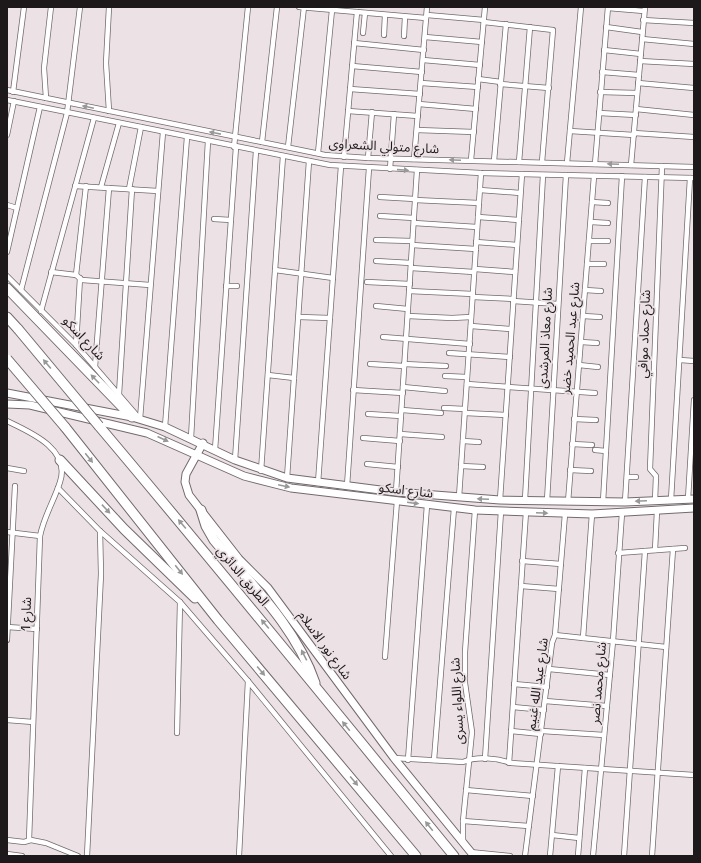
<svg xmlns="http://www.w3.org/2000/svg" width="701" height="863" viewBox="0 0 701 863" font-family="'Space Grotesk','Noto Sans Arabic',sans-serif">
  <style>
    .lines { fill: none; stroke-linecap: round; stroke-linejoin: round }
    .street-casing { stroke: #736a6d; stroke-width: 6 }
    .secondary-casing { stroke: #736a6d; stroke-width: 9 }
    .highway-casing { stroke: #736a6d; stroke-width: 11 }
    .street { stroke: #fff; stroke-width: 4.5 }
    .secondary { stroke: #fff; stroke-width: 7 }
    .highway { stroke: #fff; stroke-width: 9 }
    .highway-bridge-casing { stroke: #736a6d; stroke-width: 11; stroke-linecap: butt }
    .highway-bridge { stroke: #fff; stroke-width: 9 }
    .oneway { fill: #999898 }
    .labels { text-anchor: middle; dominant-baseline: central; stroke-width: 3.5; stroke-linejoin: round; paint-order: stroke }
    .street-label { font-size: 13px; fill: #1d191b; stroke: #ece2e6 }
  </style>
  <rect width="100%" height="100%" fill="#ece2e6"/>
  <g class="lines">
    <!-- street casing -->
    <g class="street-casing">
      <g id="street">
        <polyline points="299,7 426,18"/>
        <polyline points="608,8 644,11"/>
        <polyline points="427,15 484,20"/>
        <polyline points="643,20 694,23"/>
        <polyline points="484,22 553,30 542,162"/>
        <polyline points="606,27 642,32"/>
        <polyline points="363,33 365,13"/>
        <polyline points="384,35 385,15"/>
        <polyline points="404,36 405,17"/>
        <polyline points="425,37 482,42"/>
        <polyline points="642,39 694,44"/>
        <polyline points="354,43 424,50"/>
        <polyline points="604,50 641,54"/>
        <polyline points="423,60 480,65"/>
        <polyline points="640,61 694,64"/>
        <polyline points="352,66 422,72"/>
        <polyline points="602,72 639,75"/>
        <polyline points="478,79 501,82"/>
        <polyline points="421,83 478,87"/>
        <polyline points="638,83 694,88"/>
        <polyline points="500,84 549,88"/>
        <polyline points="350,89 420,94"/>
        <polyline points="7,90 325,155 368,158 694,167"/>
        <polyline points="13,92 24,7"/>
        <polyline points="600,92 637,93"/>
        <polyline points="46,98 44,68 51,7"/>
        <polyline points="7,100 330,165 481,173 694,178"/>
        <polyline points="419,104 476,109"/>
        <polyline points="636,109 694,115"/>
        <polyline points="109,111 106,63 109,7"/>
        <polyline points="348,111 418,116"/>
        <polyline points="599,113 636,115"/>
        <polyline points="417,130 474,132"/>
        <polyline points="570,131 634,135"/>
        <polyline points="634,133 694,137"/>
        <polyline points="7,135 14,101"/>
        <polyline points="262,142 277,7"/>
        <polyline points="234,147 248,7"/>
        <polyline points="288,147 304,7"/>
        <polyline points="318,153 332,10"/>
        <polyline points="344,157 357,12"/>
        <polyline points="368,158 372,112"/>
        <polyline points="414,159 427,7"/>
        <polyline points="471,160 485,7"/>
        <polyline points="494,161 506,24"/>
        <polyline points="519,162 530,27"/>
        <polyline points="567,163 581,7"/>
        <polyline points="595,164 608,7"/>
        <polyline points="631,165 645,7"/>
        <polyline points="390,169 394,114"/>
        <polyline points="75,186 158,191"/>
        <polyline points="101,187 119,123"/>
        <polyline points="129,189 141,127"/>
        <polyline points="480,190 520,193"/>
        <polyline points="380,197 415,199"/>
        <polyline points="415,200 479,203"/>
        <polyline points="592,202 608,203"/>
        <polyline points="7,205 17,208"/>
        <polyline points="380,216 414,218"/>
        <polyline points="478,217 519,220"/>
        <polyline points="214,219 231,220"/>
        <polyline points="591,222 608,223"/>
        <polyline points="414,223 477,227"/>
        <polyline points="376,240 412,241"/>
        <polyline points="589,241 608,241"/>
        <polyline points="476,242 517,245"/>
        <polyline points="412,245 476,249"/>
        <polyline points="7,252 40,107"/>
        <polyline points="376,261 411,263"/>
        <polyline points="587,264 604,264"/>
        <polyline points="411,268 474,272"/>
        <polyline points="475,269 515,272"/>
        <polyline points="275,270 333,278"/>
        <polyline points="51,272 76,275 82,280 150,285"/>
        <polyline points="76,275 86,186"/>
        <polyline points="7,276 76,345 139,418"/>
        <polyline points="367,282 410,284"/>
        <polyline points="226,286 237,286"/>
        <polyline points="21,290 67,113 80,7"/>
        <polyline points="585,290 601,291"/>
        <polyline points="409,291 473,294"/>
        <polyline points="473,297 513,299"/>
        <polyline points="513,301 558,304"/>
        <polyline points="376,306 408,309"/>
        <polyline points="41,311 94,118"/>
        <polyline points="408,316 452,318 471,317"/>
        <polyline points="583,316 600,317"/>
        <polyline points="299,317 330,318"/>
        <polyline points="471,326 511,329"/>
        <polyline points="383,337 470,344"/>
        <polyline points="581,342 597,343"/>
        <polyline points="76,345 80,278"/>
        <polyline points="449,353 510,357"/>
        <polyline points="680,360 694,361"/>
        <polyline points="370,364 404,366"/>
        <polyline points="404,364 446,366"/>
        <polyline points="579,365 598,367"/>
        <polyline points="95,367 109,188"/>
        <polyline points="268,375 294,378"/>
        <polyline points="445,376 467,377"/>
        <polyline points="467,384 595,393"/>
        <polyline points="403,387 445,391"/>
        <polyline points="353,390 403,393"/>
        <polyline points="119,394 132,189"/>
        <polyline points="444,408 465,409"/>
        <polyline points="402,410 441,413"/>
        <polyline points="465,413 506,415"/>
        <polyline points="368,414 401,416"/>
        <polyline points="140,419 163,132"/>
        <polyline points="574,419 596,420"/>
        <path d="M 7,421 C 30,432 71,449 60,482 C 54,501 44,516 40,536 L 29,840"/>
        <polyline points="165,427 187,137"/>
        <polyline points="400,434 442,437"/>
        <polyline points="191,438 208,141"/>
        <polyline points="363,438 400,441"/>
        <polyline points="463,441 479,442"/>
        <polyline points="572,444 592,445"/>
        <polyline points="215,450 236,147"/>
        <polyline points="595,450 606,451"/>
        <polyline points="235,460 256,151"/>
        <polyline points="367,464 398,467"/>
        <polyline points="461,466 483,467"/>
        <polyline points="7,468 24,471"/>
        <polyline points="570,470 591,471"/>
        <polyline points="261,471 283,156"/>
        <polyline points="627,477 636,477"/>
        <polyline points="287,478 309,161"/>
        <polyline points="318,483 341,166"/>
        <polyline points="347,486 369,168"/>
        <polyline points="58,488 100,531 180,602 248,681 391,856"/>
        <polyline points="396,492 417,170"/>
        <polyline points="459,497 481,173"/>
        <polyline points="688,499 694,400"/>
        <polyline points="500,500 522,174"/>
        <polyline points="525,500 543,175"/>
        <polyline points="671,500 690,178"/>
        <polyline points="547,501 566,175"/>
        <polyline points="655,501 656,476 650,469 662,166"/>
        <polyline points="568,502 594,176"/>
        <polyline points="603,502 622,176"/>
        <polyline points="625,502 645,177"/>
        <polyline points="7,532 40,536"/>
        <polyline points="655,550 657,511"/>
        <polyline points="618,553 685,548"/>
        <polyline points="522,561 561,564"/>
        <polyline points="521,586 559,589"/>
        <polyline points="7,627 37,629"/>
        <polyline points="555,635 666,647"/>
        <polyline points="583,638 592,514"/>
        <polyline points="7,640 15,486"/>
        <polyline points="385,657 397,501"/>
        <polyline points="549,669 610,675"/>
        <polyline points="514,684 547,687"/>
        <polyline points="545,701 607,706"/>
        <polyline points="513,707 544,710"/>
        <polyline points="7,720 33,722"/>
        <polyline points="511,731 541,734"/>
        <polyline points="542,731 604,735"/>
        <polyline points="177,733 180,602"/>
        <path d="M 394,758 L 463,762 C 477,756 497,758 511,763 L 694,775"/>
        <polyline points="485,759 501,511"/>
        <polyline points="408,760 427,505"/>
        <polyline points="434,760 454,508"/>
        <polyline points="509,763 526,512"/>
        <polyline points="466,790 533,796"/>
        <polyline points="463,821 529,826"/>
        <polyline points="552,835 579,838"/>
        <polyline points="7,840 24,842 31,840 46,843 78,856"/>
        <polyline points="463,843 463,821 472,732 465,683 465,652 475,510"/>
        <polyline points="470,852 510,856"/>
        <polyline points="7,854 22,856"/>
        <polyline points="87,856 101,574 100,531"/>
        <polyline points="239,856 248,681"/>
        <polyline points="525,856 552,643 555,635 565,514"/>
        <polyline points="550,856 558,766"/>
        <polyline points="578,856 585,768"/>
        <polyline points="593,856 613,641 622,513"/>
        <polyline points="624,856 645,551"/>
        <polyline points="652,856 673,549"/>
      </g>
    </g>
    <!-- secondary casing -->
    <g class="secondary-casing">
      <g id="secondary">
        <polyline points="7,393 132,417 165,427 235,460 287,478 396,492 500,500 625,502 694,499"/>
        <polyline points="7,404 30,405 147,433 244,476 291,488 475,510 592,514 694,508"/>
        <polyline points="203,443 186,474 185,482 189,495 239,559 268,588 394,758 474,856"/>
      </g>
    </g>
    <!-- highway casing -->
    <g class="highway-casing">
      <g id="highway">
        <polyline points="7,288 132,417"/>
        <polyline points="7,317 18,329"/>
        <path d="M 99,426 C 219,568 336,712 454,856"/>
        <polyline points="65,427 218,620 416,856"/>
        <polyline points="60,460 124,529 195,598"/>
        <path d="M 201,510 L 206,526 L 214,540 C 251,584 296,627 315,683"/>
      </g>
    </g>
    <!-- street -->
    <use href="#street" class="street"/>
    <!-- secondary -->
    <use href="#secondary" class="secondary"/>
    <!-- highway -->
    <use href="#highway" class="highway"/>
    <!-- highway-bridge casing -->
    <g class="highway-bridge-casing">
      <g id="highway-bridge">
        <polyline points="18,329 99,426"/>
        <polyline points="7,359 65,427"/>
      </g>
    </g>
    <!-- highway-bridge -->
    <use href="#highway-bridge" class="highway-bridge"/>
  </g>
  <!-- one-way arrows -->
  <defs><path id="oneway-solid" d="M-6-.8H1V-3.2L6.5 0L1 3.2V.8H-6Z"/></defs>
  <g class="oneway">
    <use href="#oneway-solid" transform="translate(88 107) rotate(-168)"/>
    <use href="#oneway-solid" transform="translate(215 133) rotate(-169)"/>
    <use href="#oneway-solid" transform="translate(455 160) rotate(-178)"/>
    <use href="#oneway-solid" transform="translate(613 164) rotate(-178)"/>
    <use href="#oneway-solid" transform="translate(403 170) rotate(4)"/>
    <use href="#oneway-solid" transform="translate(47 364) rotate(-130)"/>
    <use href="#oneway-solid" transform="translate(95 379) rotate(-134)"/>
    <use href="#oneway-solid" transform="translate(163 439) rotate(24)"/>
    <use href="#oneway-solid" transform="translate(89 458) rotate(51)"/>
    <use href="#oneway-solid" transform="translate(284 486) rotate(12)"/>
    <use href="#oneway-solid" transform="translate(483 499) rotate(-177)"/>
    <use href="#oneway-solid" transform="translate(641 501) rotate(178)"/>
    <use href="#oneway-solid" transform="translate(413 503) rotate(7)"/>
    <use href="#oneway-solid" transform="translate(106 509) rotate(47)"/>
    <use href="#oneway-solid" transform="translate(542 513) rotate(2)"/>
    <use href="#oneway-solid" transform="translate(182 524) rotate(-130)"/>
    <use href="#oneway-solid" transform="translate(179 570) rotate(51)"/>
    <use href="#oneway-solid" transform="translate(265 624) rotate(-130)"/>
    <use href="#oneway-solid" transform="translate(304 655) rotate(-117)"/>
    <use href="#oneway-solid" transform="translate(261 671) rotate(50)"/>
    <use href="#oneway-solid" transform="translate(346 726) rotate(-129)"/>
    <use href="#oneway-solid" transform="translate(354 781) rotate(50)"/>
    <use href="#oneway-solid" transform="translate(429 826) rotate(-129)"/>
  </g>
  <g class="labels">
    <!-- street labels -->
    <g class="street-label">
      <text transform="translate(384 146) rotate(3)">شارع متولي الشعراوى</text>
      <text transform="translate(644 334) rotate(-88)">شارع حماد موافي</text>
      <text transform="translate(84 338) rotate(47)">شارع اسكو</text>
      <text transform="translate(545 338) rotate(-87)">شارع معاذ المرشدى</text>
      <text transform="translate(570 338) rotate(-85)">شارع عبد الحميد خضر</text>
      <text transform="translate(406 490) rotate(7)">شارع اسكو</text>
      <text transform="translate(243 576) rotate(50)">الطريق الدائري</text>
      <text transform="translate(26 614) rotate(-88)">شارع 1</text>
      <text transform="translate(325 645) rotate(54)">شارع نور الاسلام</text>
      <text transform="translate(598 683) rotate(-85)">شارع محمد نصر</text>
      <text transform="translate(537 684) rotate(-82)">شارع عبد الله غنيم</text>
      <text transform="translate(457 701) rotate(-93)">شارع اللواء يسرى</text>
    </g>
  </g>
  <!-- border -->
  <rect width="701" height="863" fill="none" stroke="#1d191b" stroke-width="16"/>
</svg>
